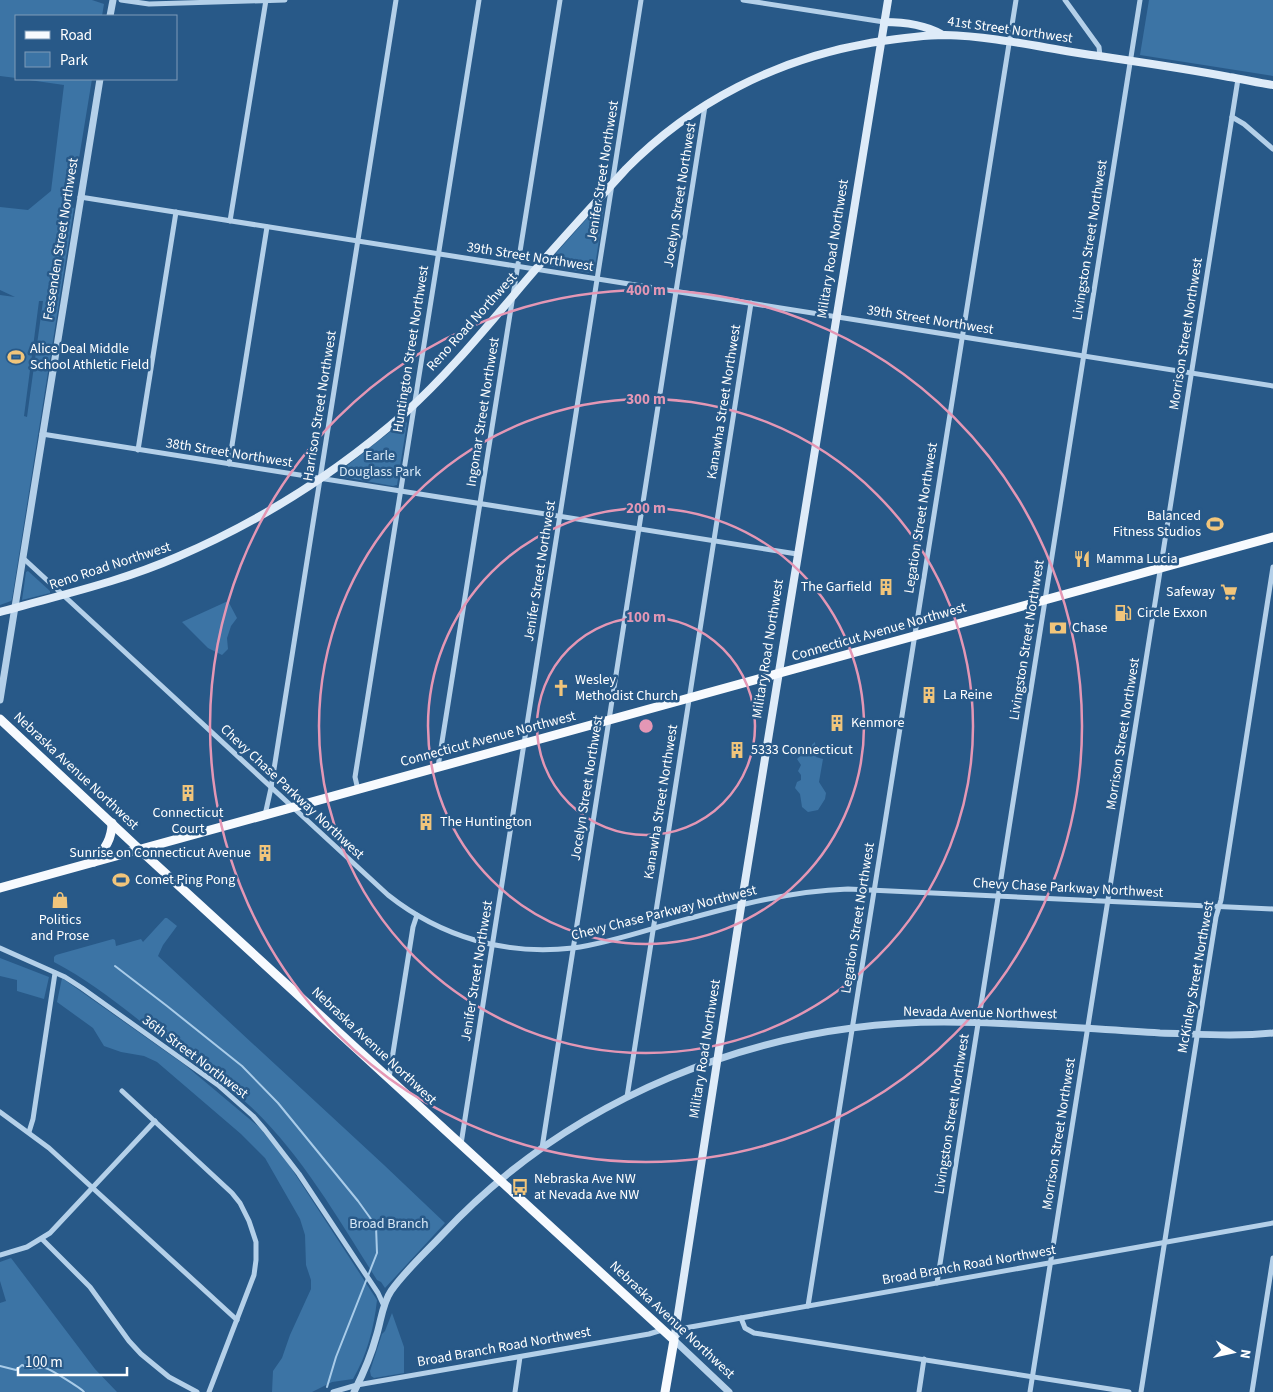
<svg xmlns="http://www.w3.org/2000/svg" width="1273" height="1392" viewBox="0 0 1273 1392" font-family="'Source Sans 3',sans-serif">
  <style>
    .green { fill: #3c74a5; fill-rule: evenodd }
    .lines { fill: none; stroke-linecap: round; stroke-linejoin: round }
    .stream { stroke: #a9cce9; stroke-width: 2 }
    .minor { stroke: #b4d0e9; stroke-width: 5 }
    .tertiary { stroke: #b4d0e9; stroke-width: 7 }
    .secondary { stroke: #deebf8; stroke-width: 8 }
    .primary { stroke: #f7fafe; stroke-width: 9 }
    .ring { fill: none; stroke: #e497b5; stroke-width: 2.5 }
    .labels { text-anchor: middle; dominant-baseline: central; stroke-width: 5; stroke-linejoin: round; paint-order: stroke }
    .street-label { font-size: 14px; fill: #fff; stroke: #285988 }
    .poi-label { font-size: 14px; fill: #fff; stroke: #285988; text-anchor: start }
    .park-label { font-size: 14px; fill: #d8e9f7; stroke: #285988 }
    .centre { fill: #e497b5; stroke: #285988; stroke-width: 2.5 }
    .ring-label { font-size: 15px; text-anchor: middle; font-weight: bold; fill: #e497b5; stroke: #285988; stroke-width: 5; stroke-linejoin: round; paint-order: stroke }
  </style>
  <rect width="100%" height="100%" fill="#285988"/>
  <!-- green -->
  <g class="green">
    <polygon points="0,0 92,0 104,4 102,16 16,16 16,78 0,76"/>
    <polygon points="1149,0 1273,0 1273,76 1140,55"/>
    <path d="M 22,79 L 92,79 L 71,207 L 74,208 L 12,599 L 11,601 L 0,605 L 0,295 L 15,297 L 0,290 L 0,207 L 28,210 L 51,191 L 64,85 ZM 39,301 L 43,301 L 27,417 L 24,416 Z"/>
    <polygon points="599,205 602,205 604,208 594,272 590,273 549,266 548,262"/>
    <polygon points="405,420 407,423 397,485 393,486 338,476 339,472"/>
    <polygon points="28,571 50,591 50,593 22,600 26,572"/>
    <polygon points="228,601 237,618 231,626 227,638 228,649 222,655 208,648 182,622"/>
    <polygon points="815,742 816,757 823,759 819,782 826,793 825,799 818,810 808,812 802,807 800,794 795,788 797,782 801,780 801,775 798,771 801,765 797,759"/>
    <path d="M 165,918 L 167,918 L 177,926 L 163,945 L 158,956 L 384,1165 L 445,1223 L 385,1288 L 381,1282 L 377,1280 C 339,1220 302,1155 250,1106 C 233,1091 215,1075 197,1063 C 186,1056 175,1049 165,1041 C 130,1013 94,983 54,962 L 54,957 L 56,955 L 113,939 L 115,940 L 116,946 L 141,939 L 143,942 Z"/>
    <polygon points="0,958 49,977 44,999 17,991 17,980 0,976"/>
    <path d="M 62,978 L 185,1065 L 259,1127 L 284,1157 L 377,1300 C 374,1328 367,1355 353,1379 L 332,1382 L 312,1392 L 272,1392 L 273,1371 L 282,1358 L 290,1335 L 311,1289 L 311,1280 L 306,1265 L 305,1235 L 300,1219 L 265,1158 L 241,1134 L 157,1062 L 144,1056 L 121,1052 L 104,1046 L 93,1028 L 57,1002 Z"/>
    <polygon points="11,1258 95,1369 117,1392 0,1392 0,1303 6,1301 0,1281 0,1262"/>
    <polygon points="392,1313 404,1347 404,1373 374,1378 371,1376 370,1371 382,1334 385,1331"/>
  </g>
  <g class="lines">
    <!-- stream -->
    <g class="stream">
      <polyline points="115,966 167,1006 242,1066 278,1103 358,1201 376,1226 377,1253 336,1357 327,1387"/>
      <path d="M 0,1366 L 16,1370 L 22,1365 C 33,1371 34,1367 45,1368 C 49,1368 82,1389 84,1392"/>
    </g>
    <!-- minor -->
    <g class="minor">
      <polyline points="121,0 149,4 285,0"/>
      <polyline points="743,0 884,22"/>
      <polyline points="1065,0 1099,47 1100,56"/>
      <polyline points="1232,117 1244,124 1273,149"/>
      <polyline points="80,197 1273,386"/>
      <polyline points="230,221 266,0"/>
      <polyline points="42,434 797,554"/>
      <polyline points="138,450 176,212"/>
      <polyline points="229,464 267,227"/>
      <path d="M 23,558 L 388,895 C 441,937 506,956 573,948 C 602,944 631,935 658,927 C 721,910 783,891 848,889 L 1273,909"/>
      <polyline points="438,767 560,0"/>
      <polyline points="358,790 355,777 479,0"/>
      <polyline points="265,815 271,788 396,0"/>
      <polyline points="0,948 65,977 82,988 218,1085 253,1116 265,1130 299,1174 378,1293 384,1306"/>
      <polyline points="389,1078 413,927 417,915"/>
      <polyline points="122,1091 232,1193 240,1203 249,1221 256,1242 256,1260 254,1275 209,1392"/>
      <polyline points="627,1097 751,303"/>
      <polyline points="0,1112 49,1148 237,1320"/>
      <polyline points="29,1132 33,1119 55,973"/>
      <polyline points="461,1144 641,0"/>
      <polyline points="542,1148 705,106"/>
      <polyline points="42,1239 90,1287 129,1341 141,1354 169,1377 197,1392"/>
      <polyline points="0,1255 27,1247 50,1233 155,1121"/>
      <polyline points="937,1283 1140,0"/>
      <polyline points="808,1306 1016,0"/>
      <polyline points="741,1318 745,1328 754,1333 1129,1392"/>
      <polyline points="674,1339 685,1328 1273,1223"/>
      <polyline points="333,1392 357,1385 649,1334 662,1330"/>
      <polyline points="515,1392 520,1357"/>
      <polyline points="919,1392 924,1359"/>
      <polyline points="1030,1392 1238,79"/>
      <polyline points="1141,1392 1199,1024 1216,917 1221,900 1273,567"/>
      <polyline points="1252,1392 1273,1258"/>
    </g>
    <!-- tertiary -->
    <g class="tertiary">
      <polyline points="110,16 113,0"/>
      <polyline points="0,700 100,79"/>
      <polyline points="674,1340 729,1392"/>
      <path d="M 354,1392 C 363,1374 371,1356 376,1337 C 381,1322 382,1304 391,1291 C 405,1271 425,1253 442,1235 C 570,1098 757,1022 944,1022 C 1016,1022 1088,1029 1160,1033 C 1198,1034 1235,1037 1273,1033"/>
    </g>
    <!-- secondary -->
    <g class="secondary">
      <path d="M 884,22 C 902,22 925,25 941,34"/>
      <path d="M 0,612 C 60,595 120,582 177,557 C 261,521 338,472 406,412 C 445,377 479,336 513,296 C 549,252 588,211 626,169 C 692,102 777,59 870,43 C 895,39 919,35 945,35 C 988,36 1030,45 1072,52 C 1124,60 1177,67 1229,77 C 1243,79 1258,83 1273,85"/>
      <polyline points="674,1340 743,894 888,0"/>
    </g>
    <!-- primary -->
    <g class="primary">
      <polyline points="0,719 140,850 674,1340 665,1392"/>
      <path d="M 94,862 C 104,849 112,840 112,823"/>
      <polyline points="0,888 1273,537"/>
    </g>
  </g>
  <!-- distance rings -->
  <g class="ring">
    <circle cx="646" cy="726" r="109"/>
    <circle cx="646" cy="726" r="218"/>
    <circle cx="646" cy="726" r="327"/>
    <circle cx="646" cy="726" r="436"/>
  </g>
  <!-- icons -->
  <defs>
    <g id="stadium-bare" transform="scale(1.35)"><path d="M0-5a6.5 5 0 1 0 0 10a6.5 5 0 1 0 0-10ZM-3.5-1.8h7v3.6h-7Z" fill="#f1c57b" stroke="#285988" stroke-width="2.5" paint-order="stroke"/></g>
    <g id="restaurant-bare" transform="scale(1.35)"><path d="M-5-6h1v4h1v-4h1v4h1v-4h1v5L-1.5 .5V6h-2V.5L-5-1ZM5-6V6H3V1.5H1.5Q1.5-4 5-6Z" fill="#f1c57b" stroke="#285988" stroke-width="2.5" paint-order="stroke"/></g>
    <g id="building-bare" transform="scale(1.35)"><path d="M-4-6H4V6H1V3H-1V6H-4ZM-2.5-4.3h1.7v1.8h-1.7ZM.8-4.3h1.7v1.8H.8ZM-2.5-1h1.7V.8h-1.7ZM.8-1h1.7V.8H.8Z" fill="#f1c57b" stroke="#285988" stroke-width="2.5" paint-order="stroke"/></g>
    <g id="supermarket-bare" transform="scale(1.35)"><path d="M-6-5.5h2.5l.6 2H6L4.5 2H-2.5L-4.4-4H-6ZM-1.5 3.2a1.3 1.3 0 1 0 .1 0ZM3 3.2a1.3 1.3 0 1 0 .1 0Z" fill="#f1c57b" stroke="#285988" stroke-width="2.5" paint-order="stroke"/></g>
    <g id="fuel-bare" transform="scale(1.35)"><path d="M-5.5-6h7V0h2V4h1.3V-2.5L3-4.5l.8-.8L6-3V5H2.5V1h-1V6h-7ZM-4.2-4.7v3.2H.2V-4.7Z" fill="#f1c57b" stroke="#285988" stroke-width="2.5" paint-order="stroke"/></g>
    <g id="bank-bare" transform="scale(1.35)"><path d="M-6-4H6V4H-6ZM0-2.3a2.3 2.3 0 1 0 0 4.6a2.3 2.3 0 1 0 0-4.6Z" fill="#f1c57b" stroke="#285988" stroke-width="2.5" paint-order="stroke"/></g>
    <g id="church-bare" transform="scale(1.35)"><path d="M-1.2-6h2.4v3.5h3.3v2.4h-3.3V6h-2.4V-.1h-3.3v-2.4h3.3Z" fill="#f1c57b" stroke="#285988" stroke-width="2.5" paint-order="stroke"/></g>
    <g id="shop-bare" transform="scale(1.35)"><path d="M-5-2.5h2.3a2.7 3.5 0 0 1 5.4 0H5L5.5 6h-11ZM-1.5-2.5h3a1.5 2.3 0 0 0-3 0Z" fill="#f1c57b" stroke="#285988" stroke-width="2.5" paint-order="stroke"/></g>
    <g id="bus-bare" transform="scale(1.35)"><path d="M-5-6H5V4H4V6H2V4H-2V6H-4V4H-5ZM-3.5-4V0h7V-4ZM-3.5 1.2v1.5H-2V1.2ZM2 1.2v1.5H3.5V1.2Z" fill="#f1c57b" stroke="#285988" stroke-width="2.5" paint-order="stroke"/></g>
  </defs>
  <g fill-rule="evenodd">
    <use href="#stadium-bare" x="16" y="357"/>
    <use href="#stadium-bare" x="1215" y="524"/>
    <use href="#restaurant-bare" x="1082" y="559"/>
    <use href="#building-bare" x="886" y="587"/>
    <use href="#supermarket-bare" x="1229" y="592"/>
    <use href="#fuel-bare" x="1123" y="613"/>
    <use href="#bank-bare" x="1058" y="628"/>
    <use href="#church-bare" x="561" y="688"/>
    <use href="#building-bare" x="929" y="695"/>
    <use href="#building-bare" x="837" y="723"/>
    <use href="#building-bare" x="737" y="750"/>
    <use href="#building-bare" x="188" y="793"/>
    <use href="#building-bare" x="426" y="822"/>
    <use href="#building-bare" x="265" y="853"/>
    <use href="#stadium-bare" x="121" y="880"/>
    <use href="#shop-bare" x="60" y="900"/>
    <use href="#bus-bare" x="520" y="1187"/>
  </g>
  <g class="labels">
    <!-- street labels -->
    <g class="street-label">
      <text transform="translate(1010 30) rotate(8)">41st Street Northwest</text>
      <text transform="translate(603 171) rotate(-81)">Jenifer Street Northwest</text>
      <text transform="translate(680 195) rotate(-81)">Jocelyn Street Northwest</text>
      <text transform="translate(61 239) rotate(-81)">Fessenden Street Northwest</text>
      <text transform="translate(1090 240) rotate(-81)">Livingston Street Northwest</text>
      <text transform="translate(833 249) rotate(-81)">Military Road Northwest</text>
      <text transform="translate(530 257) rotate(9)">39th Street Northwest</text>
      <text transform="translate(930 320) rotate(9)">39th Street Northwest</text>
      <text transform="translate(472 322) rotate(-48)">Reno Road Northwest</text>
      <text transform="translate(1186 334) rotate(-81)">Morrison Street Northwest</text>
      <text transform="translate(411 349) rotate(-81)">Huntington Street Northwest</text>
      <text transform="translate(724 402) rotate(-81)">Kanawha Street Northwest</text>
      <text transform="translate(320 406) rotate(-81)">Harrison Street Northwest</text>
      <text transform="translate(483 412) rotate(-81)">Ingomar Street Northwest</text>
      <text transform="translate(229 453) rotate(9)">38th Street Northwest</text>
      <text transform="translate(921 518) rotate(-81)">Legation Street Northwest</text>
      <text transform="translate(110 566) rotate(-18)">Reno Road Northwest</text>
      <text transform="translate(540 571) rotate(-81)">Jenifer Street Northwest</text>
      <text transform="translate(879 632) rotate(-16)">Connecticut Avenue Northwest</text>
      <text transform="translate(1027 640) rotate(-81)">Livingston Street Northwest</text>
      <text transform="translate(768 649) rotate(-81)">Military Road Northwest</text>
      <text transform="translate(1123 734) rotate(-81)">Morrison Street Northwest</text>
      <text transform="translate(488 739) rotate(-15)">Connecticut Avenue Northwest</text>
      <text transform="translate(76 771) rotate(43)">Nebraska Avenue Northwest</text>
      <text transform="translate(587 788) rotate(-81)">Jocelyn Street Northwest</text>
      <text transform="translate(292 792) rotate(43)">Chevy Chase Parkway Northwest</text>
      <text transform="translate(661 802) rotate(-81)">Kanawha Street Northwest</text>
      <text transform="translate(1068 888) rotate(3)">Chevy Chase Parkway Northwest</text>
      <text transform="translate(664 913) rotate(-14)">Chevy Chase Parkway Northwest</text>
      <text transform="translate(858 918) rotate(-81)">Legation Street Northwest</text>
      <text transform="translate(477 971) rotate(-81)">Jenifer Street Northwest</text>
      <text transform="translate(1196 977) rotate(-80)">McKinley Street Northwest</text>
      <text transform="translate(980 1013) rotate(1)">Nevada Avenue Northwest</text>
      <text transform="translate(374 1046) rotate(43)">Nebraska Avenue Northwest</text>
      <text transform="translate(705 1049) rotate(-81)">Military Road Northwest</text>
      <text transform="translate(195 1057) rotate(37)">36th Street Northwest</text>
      <text transform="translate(952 1114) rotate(-81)">Livingston Street Northwest</text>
      <text transform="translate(1059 1134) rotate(-81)">Morrison Street Northwest</text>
      <text transform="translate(969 1265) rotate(-10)">Broad Branch Road Northwest</text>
      <text transform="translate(672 1320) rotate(43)">Nebraska Avenue Northwest</text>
      <text transform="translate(504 1347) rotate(-10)">Broad Branch Road Northwest</text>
    </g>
    <!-- poi labels -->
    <g class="poi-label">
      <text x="30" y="349">Alice Deal Middle<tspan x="30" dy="16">School Athletic Field</tspan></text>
      <text x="1201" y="516" text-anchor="end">Balanced<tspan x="1201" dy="16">Fitness Studios</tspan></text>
      <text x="1096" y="559">Mamma Lucia</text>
      <text x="872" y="587" text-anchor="end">The Garfield</text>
      <text x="1215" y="592" text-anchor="end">Safeway</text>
      <text x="1137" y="613">Circle Exxon</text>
      <text x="1072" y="628">Chase</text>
      <text x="575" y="680">Wesley<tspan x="575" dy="16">Methodist Church</tspan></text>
      <text x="943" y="695">La Reine</text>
      <text x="851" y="723">Kenmore</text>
      <text x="751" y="750">5333 Connecticut</text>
      <text x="188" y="813" text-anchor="middle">Connecticut<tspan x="188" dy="16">Court</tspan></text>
      <text x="440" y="822">The Huntington</text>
      <text x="251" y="853" text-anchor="end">Sunrise on Connecticut Avenue</text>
      <text x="135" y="880">Comet Ping Pong</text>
      <text x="60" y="920" text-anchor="middle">Politics<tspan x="60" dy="16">and Prose</tspan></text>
      <text x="534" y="1179">Nebraska Ave NW<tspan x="534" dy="16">at Nevada Ave NW</tspan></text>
    </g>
    <!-- park labels -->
    <g class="park-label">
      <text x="380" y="456">Earle<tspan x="380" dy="16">Douglass Park</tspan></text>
      <text x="389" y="1224">Broad Branch</text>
    </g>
  </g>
  <circle cx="646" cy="726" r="8" class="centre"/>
  <g class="ring-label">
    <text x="646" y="295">400 m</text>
    <text x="646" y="404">300 m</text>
    <text x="646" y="513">200 m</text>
    <text x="646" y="622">100 m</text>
  </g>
  <!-- legend -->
  <rect x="15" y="15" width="162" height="65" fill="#285988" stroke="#7e9bb8"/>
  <rect x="25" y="31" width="25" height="8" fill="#f7fafe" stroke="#7e9bb8"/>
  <text x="60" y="40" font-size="15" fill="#ffffff">Road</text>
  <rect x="25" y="52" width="25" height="15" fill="#3c74a5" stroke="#7e9bb8"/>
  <text x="60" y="65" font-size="15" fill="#ffffff">Park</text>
  <!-- north arrow -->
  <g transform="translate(1233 1352) rotate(99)" stroke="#285988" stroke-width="4" paint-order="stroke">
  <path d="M0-4L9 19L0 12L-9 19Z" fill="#ffffff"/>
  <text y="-8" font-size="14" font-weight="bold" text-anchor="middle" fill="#ffffff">N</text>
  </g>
  <!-- scale -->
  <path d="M18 1367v8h109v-8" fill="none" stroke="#ffffff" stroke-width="2.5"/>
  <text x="25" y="1367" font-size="15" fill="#ffffff" stroke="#285988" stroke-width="4" paint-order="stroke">100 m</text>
</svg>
